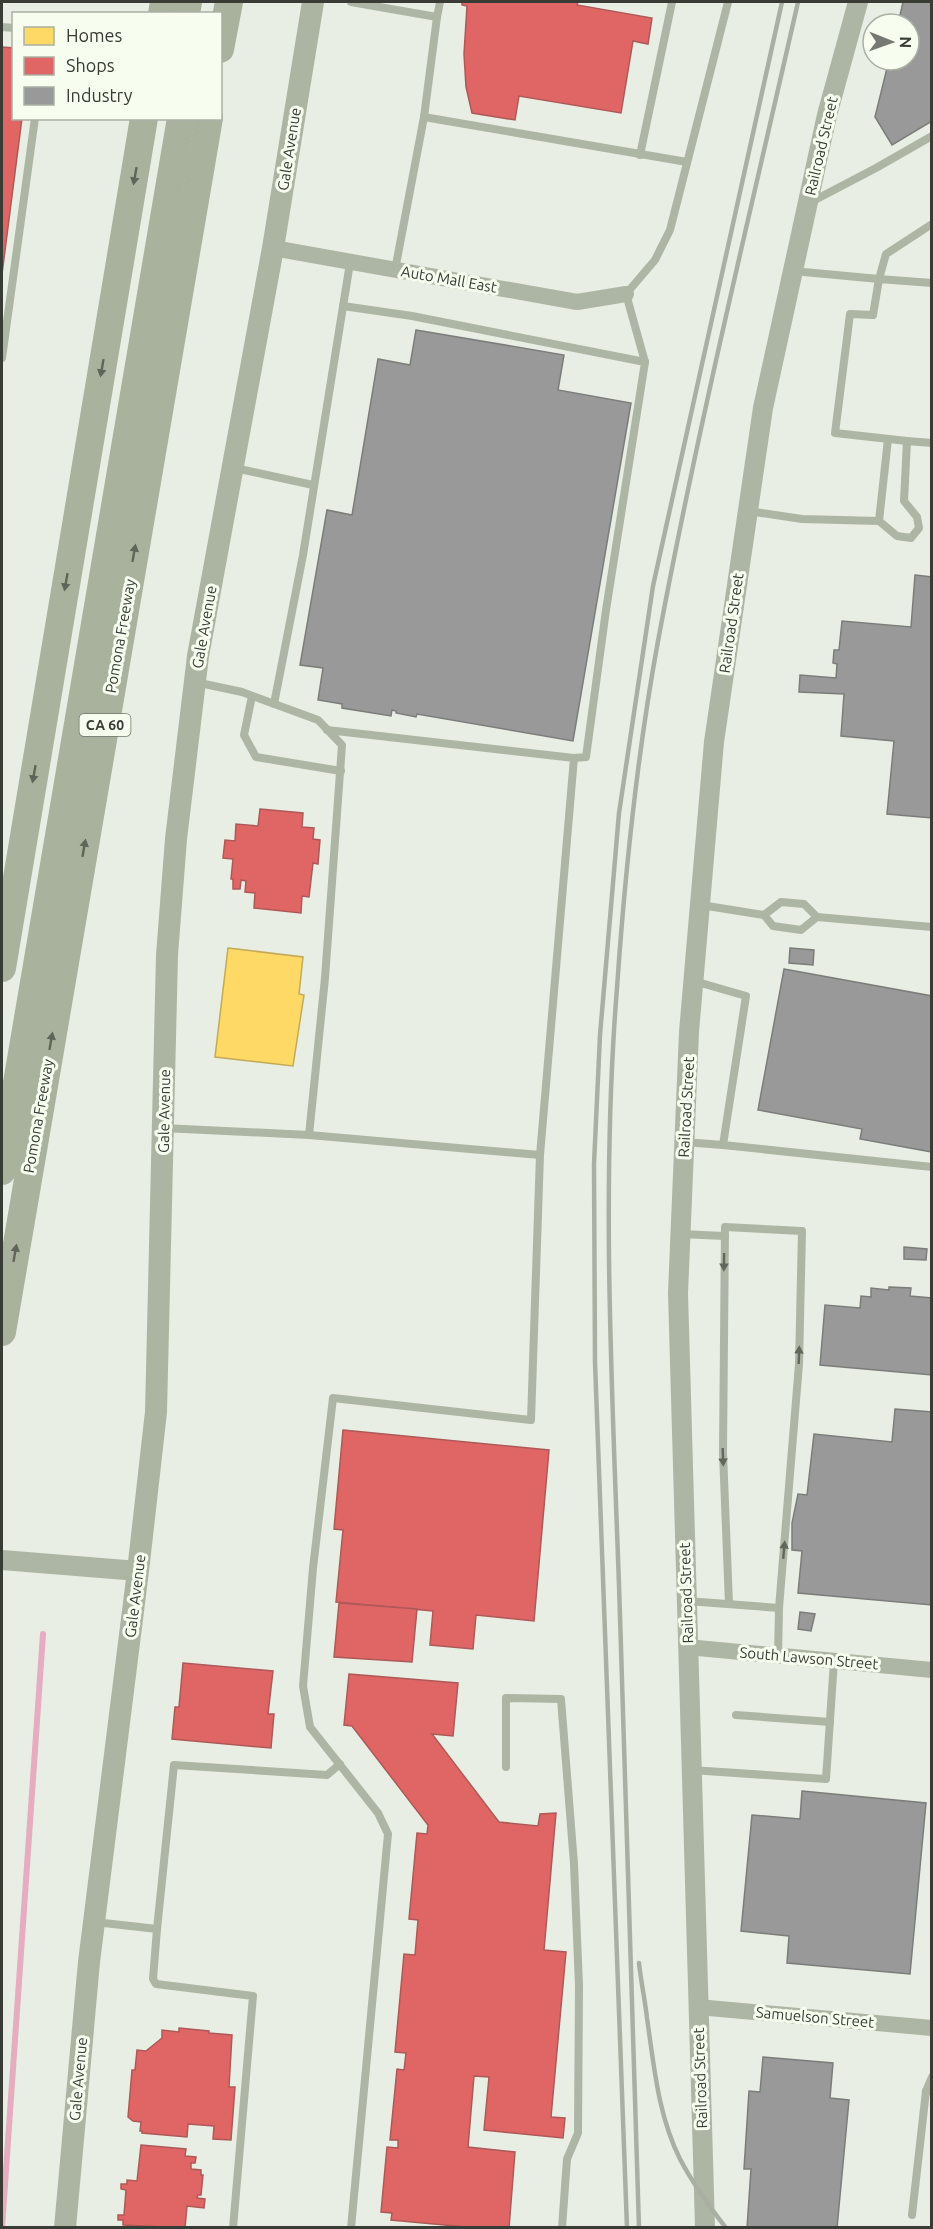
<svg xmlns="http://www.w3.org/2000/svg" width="933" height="2229" viewBox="0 0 933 2229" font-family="Ubuntu,sans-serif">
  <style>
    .homes { fill: #ffd966; stroke: #c3aa57; stroke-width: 1.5 }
    .shops { fill: #e06666; stroke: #ae5957; stroke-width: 1.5 }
    .industry { fill: #999; stroke: #7c7d7b; stroke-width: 1.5 }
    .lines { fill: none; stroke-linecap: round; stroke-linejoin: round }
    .stream { stroke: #e6acc0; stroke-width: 6 }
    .service { stroke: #adb6a5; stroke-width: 8 }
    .minor { stroke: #adb6a5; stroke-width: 16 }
    .tertiary { stroke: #adb6a5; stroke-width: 20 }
    .secondary { stroke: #acb5a2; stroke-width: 22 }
    .motorway { stroke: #a8b29d; stroke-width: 28 }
    .rail { stroke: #a9b0a3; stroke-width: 4.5 }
    .oneway { fill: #5f6559 }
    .oneway2 { fill: #61675c }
    .labels { text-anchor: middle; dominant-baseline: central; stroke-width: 6; stroke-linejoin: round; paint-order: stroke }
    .shield { fill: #f7feef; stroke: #71766d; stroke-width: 1.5 }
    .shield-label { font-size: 14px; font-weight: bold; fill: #383c35 }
    .street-label { font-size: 15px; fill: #383c35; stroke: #f7feef }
  </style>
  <rect width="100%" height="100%" fill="#e8eee3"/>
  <!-- homes -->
  <polygon class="homes" points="228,948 303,957 299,994 304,995 293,1066 215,1057"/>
  <!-- shops -->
  <g class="shops">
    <polygon points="462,2 578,2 577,5 652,18 648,44 633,41 621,113 519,96 515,120 472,113 466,87 464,54 467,6 462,5"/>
    <polygon points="2,47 14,48 14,118 22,118 2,274"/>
    <polygon points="260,809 303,813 302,827 314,828 313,839 320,840 318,864 313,863 309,897 302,896 301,913 254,908 255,893 245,892 246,881 241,880 240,889 233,889 233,879 231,879 233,859 223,858 225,840 235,841 236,824 258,826"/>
    <polygon points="343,1430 549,1450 534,1621 476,1615 473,1649 430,1645 433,1611 336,1602 343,1530 334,1529"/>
    <polygon points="339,1603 417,1609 412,1662 334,1657"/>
    <polygon points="183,1663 273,1671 268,1714 274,1714 271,1748 172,1739 175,1707 179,1707"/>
    <polygon points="349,1674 458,1683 453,1736 432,1734 499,1822 538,1826 540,1814 556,1813 544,1950 566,1952 551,2117 565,2118 563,2138 484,2130 489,2077 474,2076 468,2147 515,2152 509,2228 477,2228 391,2220 392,2213 381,2212 387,2147 398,2148 398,2140 390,2140 397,2069 404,2070 406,2053 395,2052 404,1954 415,1955 418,1920 409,1919 417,1833 427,1834 428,1825 352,1726 344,1725"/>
    <polygon points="179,2028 209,2031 209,2033 232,2035 229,2087 235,2087 231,2140 213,2139 214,2126 188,2124 187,2137 142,2133 142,2131 140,2131 141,2122 133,2121 128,2117 132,2070 135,2070 137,2050 146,2051 162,2038 162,2030 179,2032"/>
    <polygon points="141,2145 186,2149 185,2156 196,2157 195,2163 191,2163 191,2169 201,2170 201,2175 203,2175 201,2195 198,2195 197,2198 205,2199 204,2208 187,2206 185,2228 123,2225 123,2220 118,2220 118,2215 124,2215 126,2190 121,2189 121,2184 127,2184 127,2180 137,2181"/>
  </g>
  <!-- industry -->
  <g class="industry">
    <polygon points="903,2 932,2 932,121 892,145 875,117 889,60 909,60 909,24 898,24"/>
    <polygon points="416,330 564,355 558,390 631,403 573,741 417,714 416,717 396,713 396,711 392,710 391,716 342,708 342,704 318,700 323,668 300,665 327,510 352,515 378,359 410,365"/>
    <polygon points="915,575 932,577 932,818 887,814 894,741 841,736 844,694 799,692 800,675 836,678 837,664 833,663 834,650 839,650 842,621 911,627"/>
    <polygon points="790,948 814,950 813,965 789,963"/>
    <polygon points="784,969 932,996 932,1152 860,1139 862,1129 758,1110"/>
    <polygon points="904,1247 927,1249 926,1260 904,1259"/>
    <polygon points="889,1287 911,1288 910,1296 932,1298 932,1375 820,1365 825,1305 860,1308 861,1296 871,1297 871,1288 889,1290"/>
    <polygon points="895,1409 932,1412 932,1605 798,1593 802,1551 792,1550 792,1523 798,1494 807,1495 814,1434 892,1442"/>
    <polygon points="800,1612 815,1614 811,1631 798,1629"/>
    <polygon points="802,1791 926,1803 910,1974 787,1963 789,1936 741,1931 752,1815 800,1819"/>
    <polygon points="763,2057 833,2063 830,2098 849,2100 837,2228 747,2228 751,2169 744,2169 749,2091 760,2092"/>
  </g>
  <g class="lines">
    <!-- stream -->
    <polyline class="stream" points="2,2228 43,1634"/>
    <!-- service -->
    <g class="service">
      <polyline points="351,2 437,17 424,117 687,162"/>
      <polyline points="437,17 440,2"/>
      <polyline points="2,27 14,28"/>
      <polyline points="640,155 672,2"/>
      <polyline points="811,202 876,168 932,136"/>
      <polyline points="395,270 424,117"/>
      <polyline points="793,271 879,279 886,254 932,224"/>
      <polyline points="343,306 412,316 645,362 606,610 586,757 574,758"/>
      <polyline points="2,358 35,118"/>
      <polyline points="645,362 626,294 655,260 670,230 728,2"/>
      <polyline points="907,441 835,433 850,314 873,315 879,279 932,283"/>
      <polyline points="235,468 313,485"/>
      <polyline points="748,511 802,519 879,521 897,536 911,538 919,528 917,517 904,501 907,441 932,443"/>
      <polyline points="879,521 888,439"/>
      <polyline points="252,696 244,735 256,757 341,771"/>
      <polyline points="274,704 303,555 350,263"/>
      <polyline points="701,905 764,915 773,926 801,930 817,917 804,904 781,902 764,915"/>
      <polyline points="817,917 932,927"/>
      <polyline points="163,1128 309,1135 325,978 342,745 318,720 242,692 195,682"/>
      <polyline points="309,1135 540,1155 574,758 327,730"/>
      <polyline points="684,1142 723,1145 746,996 694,981"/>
      <polyline points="723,1145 932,1167"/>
      <polyline points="680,1234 725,1236"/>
      <polyline points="687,1601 779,1608 778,1656"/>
      <polyline points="729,1604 723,1453 725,1227 802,1231 799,1364 779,1608"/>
      <polyline points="736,1715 830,1722"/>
      <polyline points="506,1767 506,1698 561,1699 574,1864 579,1986 578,2133 567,2159 562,2228"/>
      <polyline points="691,1770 826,1779 834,1661"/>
      <polyline points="95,1922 157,1929 153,1979 156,1984 253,1996 233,2228"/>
      <polyline points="157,1929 174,1765 327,1775 340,1764"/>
      <polyline points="926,2091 932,2077"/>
      <polyline points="912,2215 926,2091 932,2091"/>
      <polyline points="351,2228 388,1834 378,1813 310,1727 303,1686 313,1568 333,1398 531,1420 540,1155"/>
    </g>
    <!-- minor -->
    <g class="minor">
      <polyline points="273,248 577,302 626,294"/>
      <polyline points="687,1647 932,1670"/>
      <polyline points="698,2007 932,2028"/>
    </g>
    <!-- tertiary -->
    <g class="tertiary">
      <polyline points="2,1560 138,1571"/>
      <polyline points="705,2228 678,1293 689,1032 714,742 763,408 827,115 858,2"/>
    </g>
    <!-- secondary -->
    <polyline class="secondary" points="65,2228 89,1962 138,1571 156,1412 167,955 176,839 198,656 273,248 313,2"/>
    <!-- motorway -->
    <g class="motorway">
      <polyline points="162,14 164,2"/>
      <polyline points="186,14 188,2"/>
      <polyline points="220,49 229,2"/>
      <polyline points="2,968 144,118"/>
      <polyline points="2,1171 181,118"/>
      <polyline points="2,1332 209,118"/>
    </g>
    <!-- rail -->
    <g class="rail">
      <path d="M 639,1963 C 641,1982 645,2000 647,2018 C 654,2066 658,2115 680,2159 C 693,2184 709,2206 726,2228"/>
      <polyline points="627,2228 595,1362 594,1164 600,1035 619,813 653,586 782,2"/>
      <path d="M 639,2228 C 631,2013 626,1799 619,1585 C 612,1386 601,1186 617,988 C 625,872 637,755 658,641 C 698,426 750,214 798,2"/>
    </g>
  </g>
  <!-- one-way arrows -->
  <defs><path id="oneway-solid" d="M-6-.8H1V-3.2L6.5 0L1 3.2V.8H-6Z" transform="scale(1.5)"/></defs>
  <g class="oneway">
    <use href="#oneway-solid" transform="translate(135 176) rotate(100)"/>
    <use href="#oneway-solid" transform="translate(102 368) rotate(100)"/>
    <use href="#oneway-solid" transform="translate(134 553) rotate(-80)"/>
    <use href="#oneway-solid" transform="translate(66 582) rotate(100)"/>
    <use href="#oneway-solid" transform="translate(34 774) rotate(100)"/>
    <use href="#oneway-solid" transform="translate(84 848) rotate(-80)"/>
    <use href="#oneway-solid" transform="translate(51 1041) rotate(-80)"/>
    <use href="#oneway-solid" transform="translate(15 1253) rotate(-80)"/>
  </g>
  <g class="oneway2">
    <use href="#oneway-solid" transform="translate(724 1262) rotate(91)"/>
    <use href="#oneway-solid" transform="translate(799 1355) rotate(-88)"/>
    <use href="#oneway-solid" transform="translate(723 1457) rotate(88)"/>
    <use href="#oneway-solid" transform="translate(784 1550) rotate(-85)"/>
  </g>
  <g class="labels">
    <!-- shield labels -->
    <rect class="shield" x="79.5" y="714" width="51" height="22" rx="4.5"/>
    <g class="shield-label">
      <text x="105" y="725">CA 60</text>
    </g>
    <!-- street labels -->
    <g class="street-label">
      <text transform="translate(821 146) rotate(-77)">Railroad Street</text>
      <text transform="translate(289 149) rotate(-81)">Gale Avenue</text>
      <text transform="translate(449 279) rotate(10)">Auto Mall East</text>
      <text transform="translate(731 623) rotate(-82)">Railroad Street</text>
      <text transform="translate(204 627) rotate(-80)">Gale Avenue</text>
      <text transform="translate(120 636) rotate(-80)">Pomona Freeway</text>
      <text transform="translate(686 1107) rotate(-87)">Railroad Street</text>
      <text transform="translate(164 1111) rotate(-89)">Gale Avenue</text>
      <text transform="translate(38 1116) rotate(-80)">Pomona Freeway</text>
      <text transform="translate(686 1593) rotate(-92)">Railroad Street</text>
      <text transform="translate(135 1596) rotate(-83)">Gale Avenue</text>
      <text transform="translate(809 1658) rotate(5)">South Lawson Street</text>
      <text transform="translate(815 2017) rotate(5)">Samuelson Street</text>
      <text transform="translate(700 2078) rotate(-92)">Railroad Street</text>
      <text transform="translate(78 2079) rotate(-85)">Gale Avenue</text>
    </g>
  </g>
  <!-- border -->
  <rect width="933" height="2229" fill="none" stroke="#383c35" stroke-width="6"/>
  <!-- legend -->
  <rect x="12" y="12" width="210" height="108" fill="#f7feef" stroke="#abb0a5" stroke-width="1.5"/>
  <rect x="24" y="27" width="30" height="18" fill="#ffd966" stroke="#abb0a5" stroke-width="1.5"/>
  <text x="66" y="42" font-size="18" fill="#383c35">Homes</text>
  <rect x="24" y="57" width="30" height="18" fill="#e06666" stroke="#abb0a5" stroke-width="1.5"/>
  <text x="66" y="72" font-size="18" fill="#383c35">Shops</text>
  <rect x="24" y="87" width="30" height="18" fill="#999999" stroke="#abb0a5" stroke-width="1.5"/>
  <text x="66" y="102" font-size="18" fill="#383c35">Industry</text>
  <!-- north arrow -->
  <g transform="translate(891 42) rotate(91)"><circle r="28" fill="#f7feef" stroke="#abb0a5" stroke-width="1.5"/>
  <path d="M0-4.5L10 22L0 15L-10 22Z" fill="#767a72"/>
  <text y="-9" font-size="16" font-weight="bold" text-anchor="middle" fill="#383c35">N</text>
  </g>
</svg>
